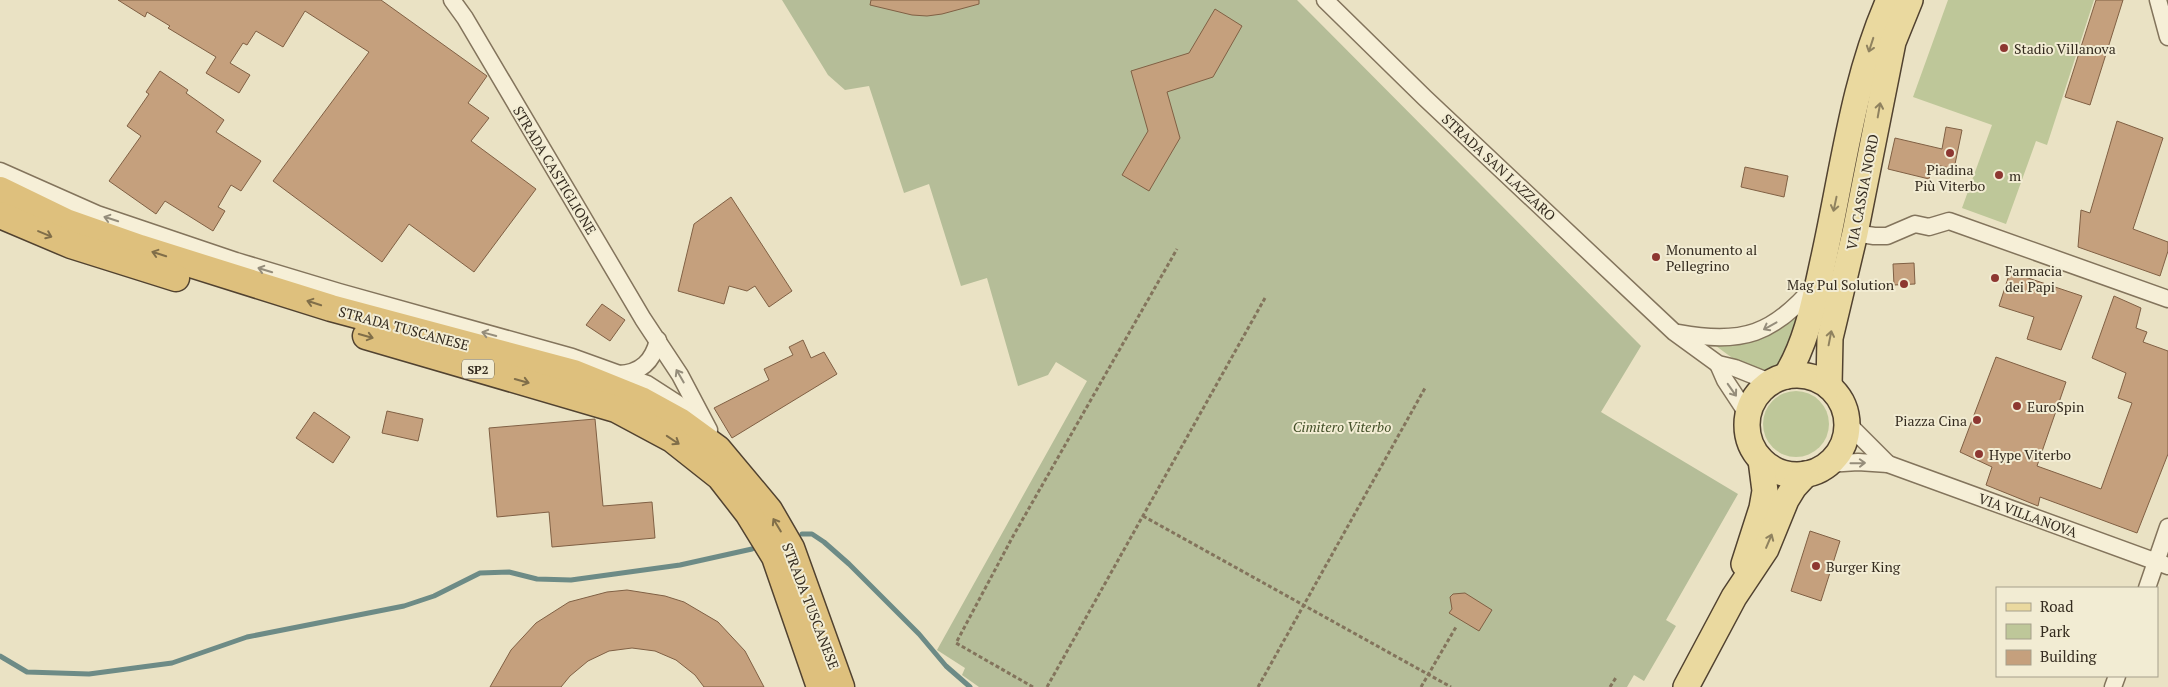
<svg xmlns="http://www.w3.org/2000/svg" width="2168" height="687" viewBox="0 0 2168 687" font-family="'PT Serif',serif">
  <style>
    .green { fill: #bec799 }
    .cemetery { fill: #b5bd98 }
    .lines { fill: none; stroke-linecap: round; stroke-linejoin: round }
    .stream { stroke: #6d8b86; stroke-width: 5 }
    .building { fill: #c5a07d; stroke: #806044 }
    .minor-casing { stroke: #83745c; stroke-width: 19 }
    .primary-casing { stroke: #514230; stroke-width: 28 }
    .trunk-casing { stroke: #514230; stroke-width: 29 }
    .path { stroke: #83745c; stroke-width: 3; stroke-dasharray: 4 2.5; stroke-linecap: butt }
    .minor { stroke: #f6efd7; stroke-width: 16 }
    .primary { stroke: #ead99f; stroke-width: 25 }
    .trunk { stroke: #dec07d; stroke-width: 26 }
    .oneway { stroke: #8f825f }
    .oneway2 { stroke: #958d7b }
    .oneway3 { stroke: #806e49 }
    .poi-dot { fill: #8d3731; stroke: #f2ecd3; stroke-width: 2 }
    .labels { text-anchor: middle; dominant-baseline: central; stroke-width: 4; stroke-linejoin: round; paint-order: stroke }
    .shield { fill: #f2ecd3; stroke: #6d6555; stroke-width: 1 }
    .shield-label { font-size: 12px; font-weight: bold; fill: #342b1f }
    .poi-label { font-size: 14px; fill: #342b1f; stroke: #f2ecd3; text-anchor: start }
    .street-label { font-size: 14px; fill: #342b1f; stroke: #f2ecd3 }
    .park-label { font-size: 14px; font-style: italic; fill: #424f27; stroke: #f2ecd3 }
  </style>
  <rect width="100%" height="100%" fill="#eae2c4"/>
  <!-- green -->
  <g class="green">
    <polygon points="1948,0 2094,0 2047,145 2036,141 2006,224 1962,208 1992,125 1913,97"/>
    <path d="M 1801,311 L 1794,338 L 1776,369 C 1751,376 1732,357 1713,344 Z"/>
    <circle cx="1796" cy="424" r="33"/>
  </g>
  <!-- cemetery -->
  <polygon class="cemetery" points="782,0 1297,0 1641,346 1601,412 1738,494 1666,620 1676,626 1644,681 1634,675 1627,687 979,687 962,675 965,668 937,650 1087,381 1056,362 1048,375 1018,386 987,278 961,286 929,184 904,193 869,86 845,90 828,75"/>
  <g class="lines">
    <!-- stream -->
    <g class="stream">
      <polyline points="802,534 812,534 824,542 849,564 919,634 946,666 970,687"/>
      <polyline points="0,656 27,672 89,674 172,663 247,637 404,606 434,596 480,573 509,572 537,579 571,580 680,565 752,549"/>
    </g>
  </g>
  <!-- building -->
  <g class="building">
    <polygon points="118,0 381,0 487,76 468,103 489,118 471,141 536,189 474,272 409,224 382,262 273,181 369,52 305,11 283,47 256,31 247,45 243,43 230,63 250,75 239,93 206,73 216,57 168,28 170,26 147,12 145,17"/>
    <polygon points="871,0 979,0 979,4 942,14 927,16 912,15 870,5"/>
    <polygon points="2096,0 2123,0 2090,105 2065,97"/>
    <polygon points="1215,9 1242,26 1213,77 1167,92 1180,138 1149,191 1122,175 1148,131 1131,71 1189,53"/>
    <polygon points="160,71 188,90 186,93 224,120 216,132 261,161 241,191 231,185 218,207 225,211 213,231 165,201 156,214 109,181 141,136 127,126 149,94 146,92"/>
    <polygon points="2117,121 2163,138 2133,229 2168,242 2168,251 2160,276 2078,247 2081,210 2090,213"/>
    <polygon points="1946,127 1962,130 1954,169 1932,164 1929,179 1888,169 1895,138 1942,149"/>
    <polygon points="1745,167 1788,176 1784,197 1741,187"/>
    <polygon points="731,197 792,291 769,307 755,286 747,291 729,286 724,304 678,291 694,224"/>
    <polygon points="1914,263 1915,284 1894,285 1893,264"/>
    <polygon points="2010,272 2082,296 2061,350 2027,339 2034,317 1999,306"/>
    <polygon points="2114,296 2141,308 2136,328 2147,332 2143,342 2168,351 2168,454 2137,533 2040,497 2038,506 1986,485 1992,467 1960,452 1996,357 2066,382 2037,466 2101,489 2132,403 2118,398 2126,373 2092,358"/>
    <polygon points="602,304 625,320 610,341 586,325"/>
    <polygon points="803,340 811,358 824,352 837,374 732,438 714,408 769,380 764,369 793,355 789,347"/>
    <polygon points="387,411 423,419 418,441 382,433"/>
    <polygon points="314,412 350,437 333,463 296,438"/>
    <polygon points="595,419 603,506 652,502 655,538 552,547 549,512 497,517 489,428"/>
    <polygon points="1810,531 1840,541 1821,601 1791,591"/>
    <polygon points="627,590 665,596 684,602 718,622 745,651 764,687 704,687 695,675 676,660 655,651 632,648 609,651 588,661 570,676 561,687 490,687 511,650 536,623 569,602 607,592"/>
    <polygon points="1465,593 1492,610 1479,631 1449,613 1452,609 1450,597 1453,594"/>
  </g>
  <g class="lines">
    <!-- minor casing -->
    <g class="minor-casing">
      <g id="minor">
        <polyline points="452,0 465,18 643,319 680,375 709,430"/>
        <polyline points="1325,0 1425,98 1674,332 1718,364 1735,368 1770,382"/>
        <polyline points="2158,0 2168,37"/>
        <polyline points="0,171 97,214 236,261 339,292 572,357 647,384 678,404 686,414"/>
        <polyline points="1855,233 1874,236 1887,236 1915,224 1929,227 1949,221 2168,299"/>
        <path d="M 1679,333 C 1742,345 1774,334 1815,285"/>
        <polyline points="1718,364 1725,380 1748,415"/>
        <path d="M 619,374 C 641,373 653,361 658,340"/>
        <polyline points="1847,423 1888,464"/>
        <polyline points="1828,464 1858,462 1888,464 2168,566"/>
        <polyline points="2147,588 2168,527"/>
        <polyline points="2113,687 2117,676"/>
      </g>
    </g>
    <!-- primary casing -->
    <g class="primary-casing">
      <g id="primary">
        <circle cx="1797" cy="425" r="50"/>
        <path d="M 1786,376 C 1808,341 1815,297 1824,257 C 1843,171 1853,81 1889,0"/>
        <polyline points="1829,386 1830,338 1855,233 1893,42 1910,0"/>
        <polyline points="1744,564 1762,508 1765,491 1761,460"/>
        <polyline points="1686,687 1734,597 1766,549 1786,500 1794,487 1806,474"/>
      </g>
    </g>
    <!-- trunk casing -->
    <g class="trunk-casing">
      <g id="trunk">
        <polyline points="0,190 66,222 140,248 331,308 574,373 641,400 681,422 718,449 769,510 791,548 841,687"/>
        <polyline points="0,215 71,245 176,278"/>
        <polyline points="366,336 616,409 672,439 720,477 748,513 775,557 820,687"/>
      </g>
    </g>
    <!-- path -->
    <g class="path">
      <polyline points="1143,516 1451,687"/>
      <polyline points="1033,687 956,643 1012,538 1177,249"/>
      <polyline points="1047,687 1265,298"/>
      <polyline points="1258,687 1425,388"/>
      <polyline points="1421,687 1456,627"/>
      <polyline points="1610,687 1617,676"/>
    </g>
    <!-- minor -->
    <use href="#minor" class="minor"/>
    <!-- primary -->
    <use href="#primary" class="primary"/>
    <!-- trunk -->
    <use href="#trunk" class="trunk"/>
  </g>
  <!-- one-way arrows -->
  <defs><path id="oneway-shaft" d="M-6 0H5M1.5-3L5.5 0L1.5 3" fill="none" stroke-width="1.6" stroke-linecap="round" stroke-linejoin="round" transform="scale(1.25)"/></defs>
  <g class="oneway">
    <use href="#oneway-shaft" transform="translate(1871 45) rotate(108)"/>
    <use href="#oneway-shaft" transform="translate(1879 110) rotate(-80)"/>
    <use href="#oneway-shaft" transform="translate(1835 204) rotate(102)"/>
    <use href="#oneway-shaft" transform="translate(1830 338) rotate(-79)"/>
    <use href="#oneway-shaft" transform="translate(1769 541) rotate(-67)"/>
  </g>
  <g class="oneway2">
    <use href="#oneway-shaft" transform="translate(111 219) rotate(-162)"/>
    <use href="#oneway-shaft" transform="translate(265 270) rotate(-163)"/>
    <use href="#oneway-shaft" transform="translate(1770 326) rotate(151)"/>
    <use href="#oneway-shaft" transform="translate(489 334) rotate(-165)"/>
    <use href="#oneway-shaft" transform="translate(680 376) rotate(-120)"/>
    <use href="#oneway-shaft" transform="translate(1732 390) rotate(55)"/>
    <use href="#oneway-shaft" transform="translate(1858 463) rotate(-1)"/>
  </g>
  <g class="oneway3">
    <use href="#oneway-shaft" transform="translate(45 234) rotate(23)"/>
    <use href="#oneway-shaft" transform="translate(159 254) rotate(-162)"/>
    <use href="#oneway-shaft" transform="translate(314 303) rotate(-162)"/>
    <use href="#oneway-shaft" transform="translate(366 336) rotate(16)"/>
    <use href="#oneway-shaft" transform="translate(522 381) rotate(16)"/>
    <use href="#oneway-shaft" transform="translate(673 440) rotate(34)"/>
    <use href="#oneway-shaft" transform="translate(777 525) rotate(-121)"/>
  </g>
  <!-- markers -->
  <g class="poi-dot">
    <circle cx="2004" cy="48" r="5"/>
    <circle cx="1950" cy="153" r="5"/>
    <circle cx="1999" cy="175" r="5"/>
    <circle cx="1656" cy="257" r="5"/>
    <circle cx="1995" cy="278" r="5"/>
    <circle cx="1904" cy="284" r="5"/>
    <circle cx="2017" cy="406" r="5"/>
    <circle cx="1977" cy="420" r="5"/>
    <circle cx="1979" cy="454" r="5"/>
    <circle cx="1816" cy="566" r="5"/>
  </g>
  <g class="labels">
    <!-- shield labels -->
    <rect class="shield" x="462" y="359.5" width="32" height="19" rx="4"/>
    <g class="shield-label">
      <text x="478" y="369">SP2</text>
    </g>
    <!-- poi labels -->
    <g class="poi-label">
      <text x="2014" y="48">Stadio Villanova</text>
      <text x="1950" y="169" text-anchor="middle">Piadina<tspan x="1950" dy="16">Più Viterbo</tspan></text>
      <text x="2009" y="175">m</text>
      <text x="1666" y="249">Monumento al<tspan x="1666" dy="16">Pellegrino</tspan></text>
      <text x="2005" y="270">Farmacia<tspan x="2005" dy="16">dei Papi</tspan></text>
      <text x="1894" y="284" text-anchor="end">Mag Pul Solution</text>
      <text x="2027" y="406">EuroSpin</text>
      <text x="1967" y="420" text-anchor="end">Piazza Cina</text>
      <text x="1989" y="454">Hype Viterbo</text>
      <text x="1826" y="566">Burger King</text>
    </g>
    <!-- street labels -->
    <g class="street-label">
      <text transform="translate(1499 167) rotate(43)">STRADA SAN LAZZARO</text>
      <text transform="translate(555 170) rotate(59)">STRADA CASTIGLIONE</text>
      <text transform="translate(1862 192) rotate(-79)">VIA CASSIA NORD</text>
      <text transform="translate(404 328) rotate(15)">STRADA TUSCANESE</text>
      <text transform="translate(2028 515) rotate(20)">VIA VILLANOVA</text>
      <text transform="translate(811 606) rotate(69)">STRADA TUSCANESE</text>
    </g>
    <!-- park labels -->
    <g class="park-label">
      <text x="1342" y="426">Cimitero Viterbo</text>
    </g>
  </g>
  <!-- legend -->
  <rect x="1996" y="587" width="162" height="90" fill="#f2ecd3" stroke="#a69f8b"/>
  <rect x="2006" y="603" width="25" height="8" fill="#ead99f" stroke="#a69f8b"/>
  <text x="2040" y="612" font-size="15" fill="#342b1f">Road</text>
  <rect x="2006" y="624" width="25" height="15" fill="#bec799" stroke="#a69f8b"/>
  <text x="2040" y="637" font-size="15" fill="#342b1f">Park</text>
  <rect x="2006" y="650" width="25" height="15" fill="#c5a07d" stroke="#a69f8b"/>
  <text x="2040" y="662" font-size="15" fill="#342b1f">Building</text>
</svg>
